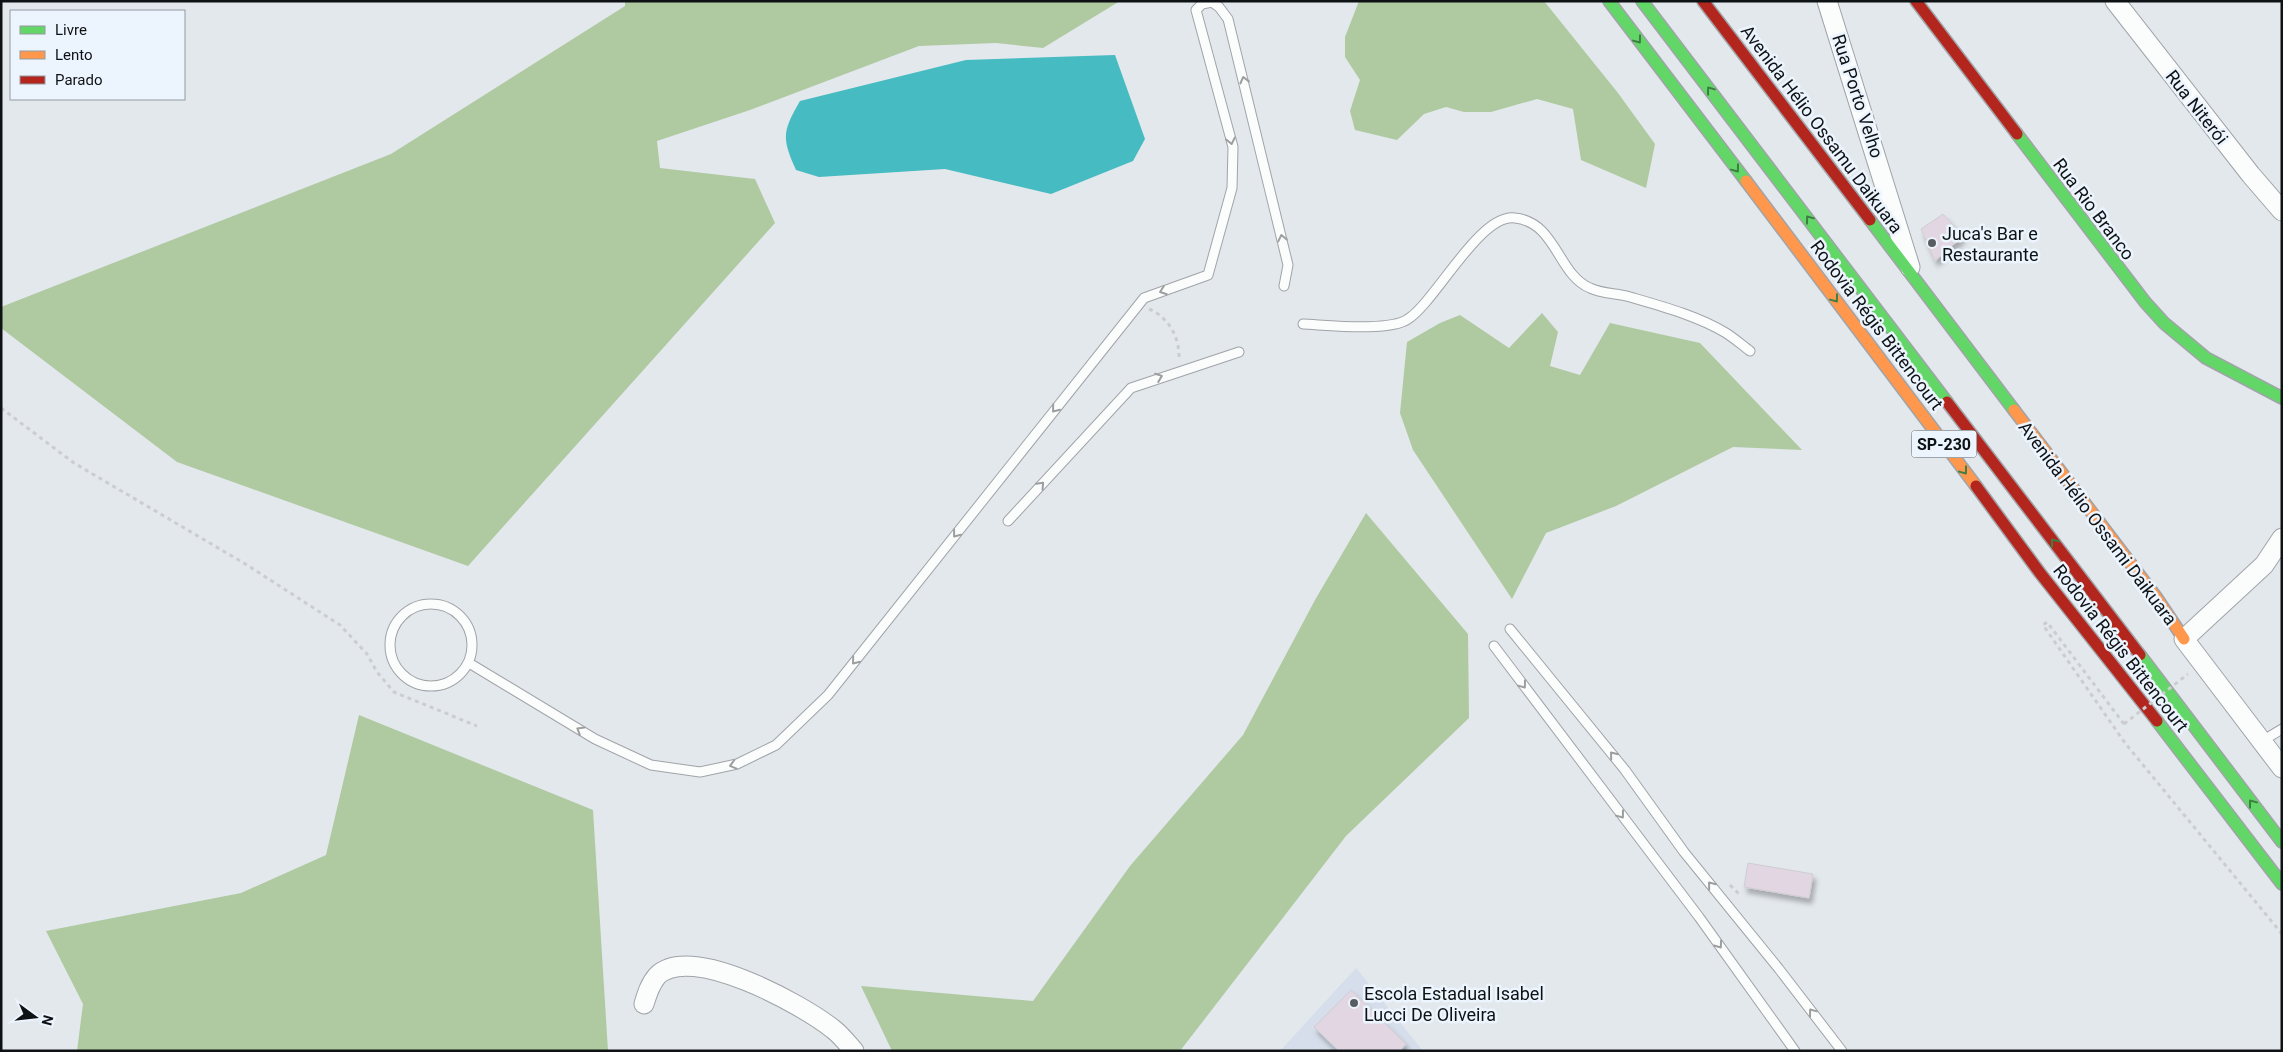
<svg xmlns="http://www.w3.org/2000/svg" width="2283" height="1052" viewBox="0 0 2283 1052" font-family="Roboto,sans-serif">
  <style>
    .built { fill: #d5deea }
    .forest { fill: #afc9a1 }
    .water { fill: #46bbc1 }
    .building { fill: #e1d6e1; stroke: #ceced2; filter: url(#shadow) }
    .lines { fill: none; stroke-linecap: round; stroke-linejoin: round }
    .lane-casing { stroke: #a0a4a8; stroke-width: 11 }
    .street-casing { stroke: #a0a4a8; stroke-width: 21 }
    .fast-casing { stroke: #a0a4a8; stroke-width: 14 }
    .slow-casing { stroke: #a0a4a8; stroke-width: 14 }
    .jam-casing { stroke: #a0a4a8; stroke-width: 14 }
    .path { stroke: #cccdce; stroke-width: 3; stroke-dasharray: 4 4; stroke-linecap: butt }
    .lane { stroke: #fbfcfc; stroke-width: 9 }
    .street { stroke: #fbfcfc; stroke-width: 19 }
    .fast { stroke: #63d668; stroke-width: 11 }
    .slow { stroke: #ff974d; stroke-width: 11 }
    .jam { stroke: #b3261e; stroke-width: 11 }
    .path-bridge { stroke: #cccdce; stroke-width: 3; stroke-dasharray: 4 4; stroke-linecap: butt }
    .oneway { stroke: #3d7e43 }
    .oneway2 { stroke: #9d9ea0 }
    .poi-dot { fill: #595d61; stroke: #ecf4fe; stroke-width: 2 }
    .labels { text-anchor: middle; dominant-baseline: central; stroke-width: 5; stroke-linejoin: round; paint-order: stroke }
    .shield { fill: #ecf4fe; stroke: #51565b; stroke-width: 1 }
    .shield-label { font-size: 16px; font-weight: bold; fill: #0f1215 }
    .street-label { font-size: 18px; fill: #0f1215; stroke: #ecf4fe }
    .poi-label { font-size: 18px; fill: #0f1215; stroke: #ecf4fe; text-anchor: start }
  </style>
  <defs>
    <filter id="shadow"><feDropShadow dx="3" dy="5.5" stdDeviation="2.5" flood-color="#0004"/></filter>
  </defs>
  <rect width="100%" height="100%" fill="#e3e8ed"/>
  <!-- built -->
  <polygon class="built" points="1356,968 1423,1051 1280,1051"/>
  <!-- forest -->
  <g class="forest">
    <polygon points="625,1 1120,1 1043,48 996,43 919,46 750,110 657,141 660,168 755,179 775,223 468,566 177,462 1,328 1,307 391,154 625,6"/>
    <polygon points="1359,1 1544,1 1618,93 1655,144 1646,188 1581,160 1573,109 1537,99 1491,112 1464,112 1446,107 1424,114 1397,140 1355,130 1350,111 1360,80 1345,57 1345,37"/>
    <polygon points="1542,313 1558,332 1550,366 1580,375 1610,323 1700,343 1802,450 1733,447 1616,506 1546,533 1512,599 1413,450 1400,413 1407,342 1440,323 1460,315 1509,348"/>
    <polygon points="1366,513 1468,634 1469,718 1346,836 1180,1051 892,1051 861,986 1033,1001 1130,866 1243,735 1315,600"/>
    <polygon points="359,715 593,810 608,1051 77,1051 83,1004 46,931 241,893 326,855"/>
  </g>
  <!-- water -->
  <path class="water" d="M 1115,55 L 1145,139 L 1133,161 L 1051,194 L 945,169 L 819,177 L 796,170 C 781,137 783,131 800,101 L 966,60 Z"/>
  <!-- building -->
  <g class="building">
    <polygon points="1943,214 1963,236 1935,261 1921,229"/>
    <polygon points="1748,863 1813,874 1809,898 1744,887"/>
    <polygon points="1351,990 1406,1044 1400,1051 1339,1051 1314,1027"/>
  </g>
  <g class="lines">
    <!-- lane casing -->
    <g class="lane-casing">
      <g id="lane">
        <path d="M 1303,324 C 1327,325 1390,332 1408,319 C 1436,301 1480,213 1515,218 C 1556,222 1558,275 1590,288 C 1602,294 1617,293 1630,297 C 1661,306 1698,316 1726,333 C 1734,338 1742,345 1750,351"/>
        <polyline points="1008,521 1131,388 1239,352"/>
        <circle cx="431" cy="645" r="41"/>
        <polyline points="1510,629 1625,770 1684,852 1779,969 1842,1051"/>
        <polyline points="1494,646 1699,917 1795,1051"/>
        <polyline points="469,663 595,739 651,765 700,772 737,764 776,745 828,695 1144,298 1208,275 1232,188 1233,147 1196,10 1202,4 1212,2 1219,7 1228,19 1288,265 1284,286"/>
        <polyline points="2262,741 2282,729"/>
      </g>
    </g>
    <!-- street casing -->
    <g class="street-casing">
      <g id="street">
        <polyline points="1827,1 1910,267"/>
        <polyline points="2115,1 2251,175 2282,211"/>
        <polyline points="2282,538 2264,565 2184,639 2282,768"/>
        <path d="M 644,1004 C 647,994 650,984 657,976 C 690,942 803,1005 833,1029 C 841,1035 847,1043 854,1051"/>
      </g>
    </g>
    <!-- fast casing -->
    <g class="fast-casing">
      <g id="fast">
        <polyline points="1609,1 1746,181"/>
        <polyline points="1642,1 1947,402"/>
        <polyline points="2017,134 2145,302 2164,323 2206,358 2282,398"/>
        <polyline points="1870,220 2014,410"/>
        <polyline points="2140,655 2282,842"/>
        <polyline points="2157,721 2282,884"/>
      </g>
    </g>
    <!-- slow casing -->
    <g class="slow-casing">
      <g id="slow">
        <polyline points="1746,181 1976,486"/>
        <polyline points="2014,410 2156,597 2184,639"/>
      </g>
    </g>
    <!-- jam casing -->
    <g class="jam-casing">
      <g id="jam">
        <polyline points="1703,1 1870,220"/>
        <polyline points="1916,1 2017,134"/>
        <polyline points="1947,402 2140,655"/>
        <polyline points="1976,486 2040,573 2157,721"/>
      </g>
    </g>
    <!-- path -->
    <g class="path">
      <path d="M 1149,309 C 1170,318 1180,339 1179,360"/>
      <polyline points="1,408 74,463 247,565 340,625 367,654 377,672 394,692 477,726"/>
      <polyline points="2124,724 2047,622 2043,625 2125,743 2282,934"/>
      <polyline points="1730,885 1740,895"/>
    </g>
    <!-- lane -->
    <use href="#lane" class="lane"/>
    <!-- street -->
    <use href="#street" class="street"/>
    <!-- fast -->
    <use href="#fast" class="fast"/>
    <!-- slow -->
    <use href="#slow" class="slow"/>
    <!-- jam -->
    <use href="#jam" class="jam"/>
    <!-- path-bridge -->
    <polyline class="path-bridge" points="2124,724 2188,674"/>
  </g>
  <!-- one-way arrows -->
  <defs><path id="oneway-chevron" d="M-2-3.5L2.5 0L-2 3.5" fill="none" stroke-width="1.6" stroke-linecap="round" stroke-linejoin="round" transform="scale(1.25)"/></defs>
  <g class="oneway">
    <use href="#oneway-chevron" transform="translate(1638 40) rotate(53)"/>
    <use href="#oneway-chevron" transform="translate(1710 90) rotate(-127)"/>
    <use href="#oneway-chevron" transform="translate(1736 169) rotate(53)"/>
    <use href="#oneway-chevron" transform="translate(1809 219) rotate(-127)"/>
    <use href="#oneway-chevron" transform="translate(1835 299) rotate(53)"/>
    <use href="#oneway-chevron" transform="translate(1964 471) rotate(53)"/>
    <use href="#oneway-chevron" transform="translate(2054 542) rotate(-127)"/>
    <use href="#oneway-chevron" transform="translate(2252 803) rotate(-127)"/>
  </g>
  <g class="oneway2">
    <use href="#oneway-chevron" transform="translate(1244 80) rotate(-104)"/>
    <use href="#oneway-chevron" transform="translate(1231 141) rotate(78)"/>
    <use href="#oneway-chevron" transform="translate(1282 238) rotate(-102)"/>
    <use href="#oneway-chevron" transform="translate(1163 291) rotate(160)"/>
    <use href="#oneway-chevron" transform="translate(1159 377) rotate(-21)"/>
    <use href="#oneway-chevron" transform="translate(1055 409) rotate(129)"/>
    <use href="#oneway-chevron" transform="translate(1041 485) rotate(-47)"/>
    <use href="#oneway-chevron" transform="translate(956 534) rotate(128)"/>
    <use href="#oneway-chevron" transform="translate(855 661) rotate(129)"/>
    <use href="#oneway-chevron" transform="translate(1523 685) rotate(53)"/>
    <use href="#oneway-chevron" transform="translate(580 730) rotate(-149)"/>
    <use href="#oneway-chevron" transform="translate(1613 755) rotate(-129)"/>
    <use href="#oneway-chevron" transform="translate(733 765) rotate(165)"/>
    <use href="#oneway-chevron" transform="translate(1621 815) rotate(53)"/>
    <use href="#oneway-chevron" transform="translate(1711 885) rotate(-129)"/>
    <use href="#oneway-chevron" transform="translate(1719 945) rotate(54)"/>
    <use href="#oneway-chevron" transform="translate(1812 1012) rotate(-127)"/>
  </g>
  <!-- markers -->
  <g class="poi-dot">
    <circle cx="1932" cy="243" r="5"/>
    <circle cx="1354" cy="1003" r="5"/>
  </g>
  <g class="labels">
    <!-- shield labels -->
    <rect class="shield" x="1911.5" y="430.5" width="65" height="27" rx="4"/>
    <g class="shield-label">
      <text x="1944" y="444">SP-230</text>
    </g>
    <!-- street labels -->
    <g class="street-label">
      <text transform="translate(1858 96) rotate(72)">Rua Porto Velho</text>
      <text transform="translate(2197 107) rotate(52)">Rua Niterói</text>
      <text transform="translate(1822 129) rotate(53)">Avenida Hélio Ossamu Daikuara</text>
      <text transform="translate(2094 209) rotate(53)">Rua Rio Branco</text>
      <text transform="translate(1877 325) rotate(53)">Rodovia Régis Bittencourt</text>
      <text transform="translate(2098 523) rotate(53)">Avenida Hélio Ossami Daikuara</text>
      <text transform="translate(2121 648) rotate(52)">Rodovia Régis Bittencourt</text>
    </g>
    <!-- poi labels -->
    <g class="poi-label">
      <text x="1942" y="233">Juca's Bar e<tspan x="1942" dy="21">Restaurante</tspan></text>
      <text x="1364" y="993">Escola Estadual Isabel<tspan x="1364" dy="21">Lucci De Oliveira</tspan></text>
    </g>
  </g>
  <!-- border -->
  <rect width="2283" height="1052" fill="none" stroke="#0f1215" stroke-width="5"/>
  <!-- legend -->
  <rect x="10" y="10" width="175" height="90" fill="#ecf4fe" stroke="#949aa1"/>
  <rect x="20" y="26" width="25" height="8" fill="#63d668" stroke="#949aa1"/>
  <text x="55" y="35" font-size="15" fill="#0f1215">Livre</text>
  <rect x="20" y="51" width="25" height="8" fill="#ff974d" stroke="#949aa1"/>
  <text x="55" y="60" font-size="15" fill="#0f1215">Lento</text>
  <rect x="20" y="76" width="25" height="8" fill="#b3261e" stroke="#949aa1"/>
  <text x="55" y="85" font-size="15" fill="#0f1215">Parado</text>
  <!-- north arrow -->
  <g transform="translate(35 1017) rotate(105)" stroke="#ecf4fe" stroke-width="4" paint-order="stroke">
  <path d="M0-4L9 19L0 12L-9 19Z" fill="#0f1215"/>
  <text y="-8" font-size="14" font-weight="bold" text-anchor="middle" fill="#0f1215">N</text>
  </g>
</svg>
